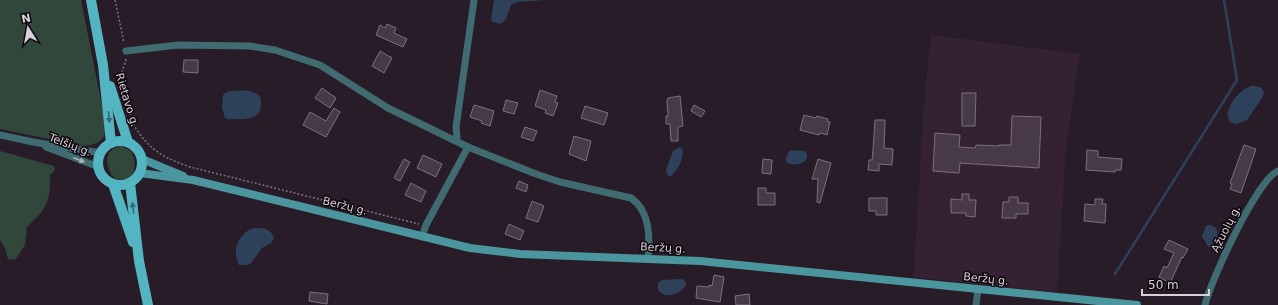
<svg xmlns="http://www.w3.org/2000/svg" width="1278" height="305" viewBox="0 0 1278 305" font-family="'DejaVu Sans',sans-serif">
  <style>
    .built { fill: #342233 }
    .green { fill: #31473c }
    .water { fill: #2d415a }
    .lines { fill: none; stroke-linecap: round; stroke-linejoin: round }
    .stream { stroke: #2d415a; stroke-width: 2.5 }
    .building { fill: #473946; stroke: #7f6f7e }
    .path { stroke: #7c727c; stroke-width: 1.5; stroke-dasharray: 2 2; stroke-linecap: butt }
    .street { stroke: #3f6b71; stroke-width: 7 }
    .secondary { stroke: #4b959e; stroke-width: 8 }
    .primary { stroke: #53b5c2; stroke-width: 10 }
    .oneway { fill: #346771 }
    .oneway2 { fill: #abb2ba }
    .labels { text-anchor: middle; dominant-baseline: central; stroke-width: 3; stroke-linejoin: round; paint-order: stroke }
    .street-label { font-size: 11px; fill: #d9d1d9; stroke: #0e080d }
  </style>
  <rect width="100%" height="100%" fill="#281c28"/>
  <!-- built -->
  <polygon class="built" points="931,35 1080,54 1066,148 1057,292 914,277 923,114"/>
  <!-- green -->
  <g class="green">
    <path d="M 0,0 L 81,0 L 105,121 C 107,139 101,144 83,146 L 0,129 Z"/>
    <path d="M 121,146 L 131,151 C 139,166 134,183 115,179 C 105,168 102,150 121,146 Z"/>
    <path d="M 0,151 L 54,166 L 55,170 L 50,175 C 51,202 46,209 27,227 L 25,245 L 15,260 L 8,259 L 5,248 L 0,240 Z"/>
  </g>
  <!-- water -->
  <g class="water">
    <polygon points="494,0 544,0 518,2 511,5 506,19 501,24 493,22 491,20"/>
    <path d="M 1251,86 L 1256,86 L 1262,88 L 1264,93 L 1262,98 L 1247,120 L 1237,124 L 1230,122 L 1227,114 C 1231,101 1238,91 1251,86 Z"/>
    <path d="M 229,91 C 238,91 249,89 257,94 C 260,96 261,99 261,102 C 262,118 249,119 237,119 C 232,119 229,120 225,118 L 222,108 L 223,95 Z"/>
    <path d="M 679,147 L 682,148 C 685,157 678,170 671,176 L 668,176 L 666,170 L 673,151 Z"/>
    <path d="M 791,150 L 805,151 C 813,163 794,168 786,162 C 786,157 787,153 791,150 Z"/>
    <path d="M 1208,225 L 1211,225 L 1216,228 C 1220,235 1216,243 1209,247 L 1208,247 L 1202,236 L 1206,226 Z"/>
    <path d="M 254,228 C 263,228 271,228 274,238 L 271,243 L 262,248 L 251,263 L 247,265 L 239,265 C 231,251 239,232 254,228 Z"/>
    <path d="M 682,279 L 685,281 L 686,285 C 680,294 666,300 658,290 L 658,283 L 662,280 Z"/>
  </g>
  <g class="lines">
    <!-- stream -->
    <polyline class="stream" points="1115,274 1237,80 1224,0"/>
  </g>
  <!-- building -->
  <g class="building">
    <polygon points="387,24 396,28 394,33 407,39 403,47 376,35 380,25 385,28"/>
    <polygon points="380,51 392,58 384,73 372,66"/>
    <polygon points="184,60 198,60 198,73 183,72"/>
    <polygon points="322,88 336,98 330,108 315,98"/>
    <polygon points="540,90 557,96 555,102 558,103 553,116 545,113 546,110 535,106"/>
    <polygon points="962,93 976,93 975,126 962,126"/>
    <polygon points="680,96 683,126 678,127 678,141 671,141 670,124 666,124 666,116 668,116 667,101 668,98"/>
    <polygon points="506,100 518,103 514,114 503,111"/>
    <polygon points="474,105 494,111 490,126 481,123 482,121 470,117"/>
    <polygon points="694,105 705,111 701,117 691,111"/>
    <polygon points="585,106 608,113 604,125 581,118"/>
    <polygon points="334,108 340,112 326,137 303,125 310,112 326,121"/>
    <polygon points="804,115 816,118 817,116 828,119 827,121 830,122 827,135 820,133 819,135 800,130"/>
    <polygon points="1012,116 1041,117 1039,168 960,163 959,173 933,171 935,133 960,135 959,147 975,148 976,145 999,146 999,145 1011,145"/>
    <polygon points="875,120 885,120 884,148 893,149 892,165 879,164 879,171 868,170 869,160 872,160 873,150"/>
    <polygon points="525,127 537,131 533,141 521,137"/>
    <polygon points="574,136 591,141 586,161 569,154"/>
    <polygon points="1244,145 1256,149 1241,193 1230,189 1232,184 1230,183"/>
    <polygon points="1087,150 1098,151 1098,157 1122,159 1121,170 1115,170 1115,172 1086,170"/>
    <polygon points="423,155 442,164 436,177 417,168"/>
    <polygon points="404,159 410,162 400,181 394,178"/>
    <polygon points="763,159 772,160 771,174 762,173"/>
    <polygon points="818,159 831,163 820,203 817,202 818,179 812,179"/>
    <polygon points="519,181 528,185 526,192 516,188"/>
    <polygon points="411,183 426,191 421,202 405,195"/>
    <polygon points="758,188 766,188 766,193 775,193 775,205 758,205"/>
    <polygon points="962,194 969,194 969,200 976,200 975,217 966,216 966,213 951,213 951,199 962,200"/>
    <polygon points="1009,197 1018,197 1018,203 1028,203 1028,214 1016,214 1016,218 1002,218 1003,202 1009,202"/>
    <polygon points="869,198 887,198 887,215 876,215 876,211 869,211"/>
    <polygon points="1095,199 1103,199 1102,204 1106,204 1105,223 1084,221 1085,204 1095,205"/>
    <polygon points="532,201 544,206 538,222 526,218"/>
    <polygon points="509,224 524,231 520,240 505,234"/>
    <polygon points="1169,240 1188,249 1183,258 1182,257 1170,283 1159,277 1164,266 1167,268 1174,253 1164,249"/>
    <polygon points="714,275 724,277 720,302 696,298 697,286 709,287 709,285 712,286"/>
    <polygon points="310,292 328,294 327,304 309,301"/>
    <polygon points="749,294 750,305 736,305 735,296"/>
  </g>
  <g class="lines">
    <!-- path -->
    <g class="path">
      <polyline points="115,0 124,43"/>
      <polyline points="126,59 121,76 124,93 130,115"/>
      <path d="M 133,124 C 149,150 162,157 190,167 L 419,224"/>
    </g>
    <!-- street -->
    <g class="street">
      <path d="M 126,51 L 178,45 L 249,46 L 275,50 L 320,65 L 388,108 L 468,147 L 536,174 L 560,182 L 631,198 C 650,211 650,237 648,258"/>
      <polyline points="0,135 33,142 101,153"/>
      <polyline points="456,141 457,137 456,127 474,0"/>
      <polyline points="46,147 99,167"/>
      <polyline points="422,237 426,225 468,147"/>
      <polyline points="976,305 978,289"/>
      <path d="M 1205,305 C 1210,282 1258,178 1278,171"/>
    </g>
    <!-- secondary -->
    <g class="secondary">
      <polyline points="142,159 183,176"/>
      <polyline points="140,173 193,180 470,248 520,254 700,261 1137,305"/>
    </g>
    <!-- primary -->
    <g class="primary">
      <polyline points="91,0 103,65 111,143"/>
      <polyline points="110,86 128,142"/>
      <circle cx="120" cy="163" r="22"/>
      <polyline points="130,183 139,261 148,305"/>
      <polyline points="113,184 133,242"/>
    </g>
  </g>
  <!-- one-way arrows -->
  <defs><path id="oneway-solid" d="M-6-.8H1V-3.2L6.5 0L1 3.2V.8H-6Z"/></defs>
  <g class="oneway">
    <use href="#oneway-solid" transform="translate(109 117) rotate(84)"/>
    <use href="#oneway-solid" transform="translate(133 208) rotate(-97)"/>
  </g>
  <use class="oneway2" href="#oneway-solid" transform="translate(79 160) rotate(21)"/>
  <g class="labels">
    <!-- street labels -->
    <g class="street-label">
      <text transform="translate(127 100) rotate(73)">Rietavo g.</text>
      <text transform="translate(70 145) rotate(21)">Telšių g.</text>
      <text transform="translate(345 206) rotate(14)">Beržų g.</text>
      <text transform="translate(1226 229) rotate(-63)">Ąžuolų g.</text>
      <text transform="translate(663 248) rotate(3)">Beržų g.</text>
      <text transform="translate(986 279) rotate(6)">Beržų g.</text>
    </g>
  </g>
  <!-- north arrow -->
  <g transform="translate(28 28) rotate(349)" stroke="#0e080d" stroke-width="3" paint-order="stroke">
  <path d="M0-3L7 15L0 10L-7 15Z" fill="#d9d1d9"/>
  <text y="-6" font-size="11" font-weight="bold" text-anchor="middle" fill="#d9d1d9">N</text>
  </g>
  <!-- scale -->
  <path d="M1142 289v6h67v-6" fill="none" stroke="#d9d1d9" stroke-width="2"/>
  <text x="1148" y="289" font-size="12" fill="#d9d1d9" stroke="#0e080d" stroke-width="3" paint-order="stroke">50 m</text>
</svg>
